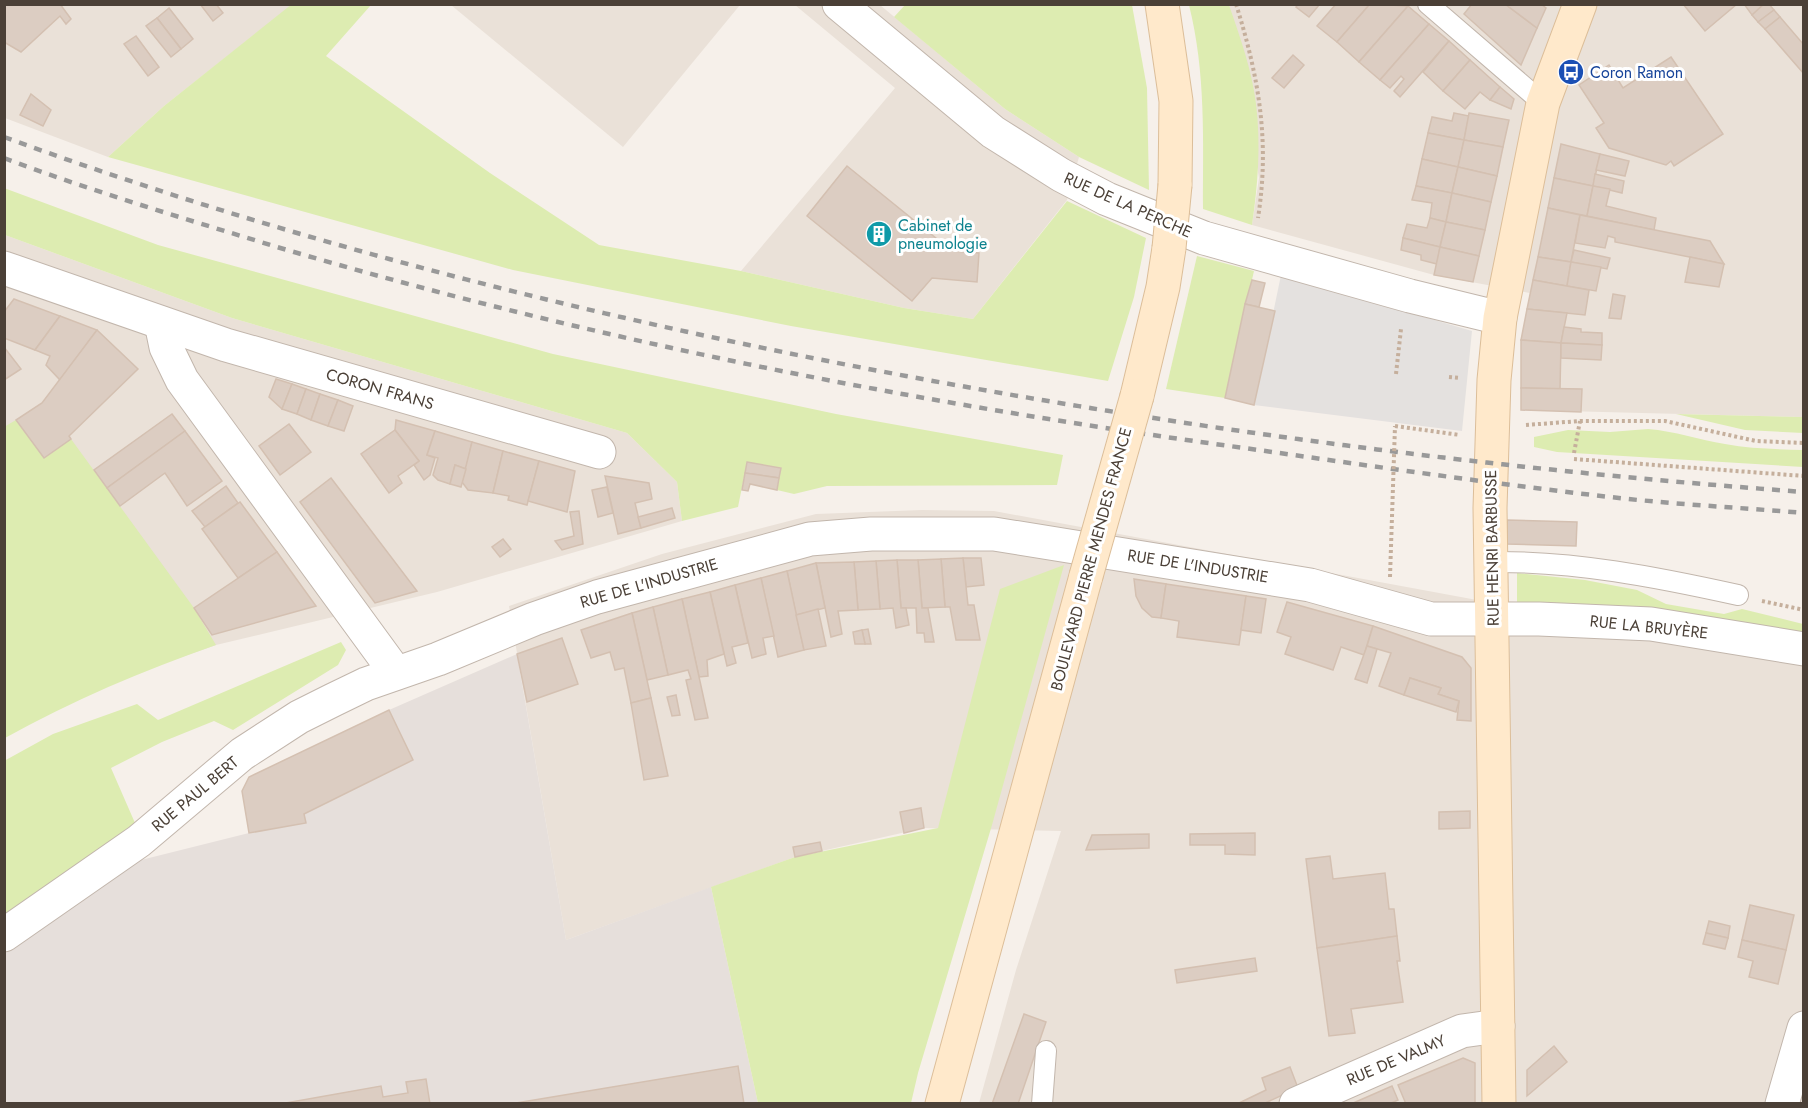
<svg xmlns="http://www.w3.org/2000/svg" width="1808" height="1108" viewBox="0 0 1808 1108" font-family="Jost,sans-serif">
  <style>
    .residential { fill: #eae1d8 }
    .industrial { fill: #e6dfdb }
    .green { fill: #ddecb1 }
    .parking { fill: #e4e1df }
    .building { fill: #dccdc2; stroke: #d4c0b1; stroke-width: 1.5 }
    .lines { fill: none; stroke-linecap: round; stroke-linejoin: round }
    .lane-casing { stroke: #c2b6ac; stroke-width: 22 }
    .street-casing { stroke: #c2b6ac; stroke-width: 35 }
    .secondary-casing { stroke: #dcbe99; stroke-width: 35 }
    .path { stroke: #c5af9c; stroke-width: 4; stroke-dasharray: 3 3; stroke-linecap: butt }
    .lane { stroke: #fff; stroke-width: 20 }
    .street { stroke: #fff; stroke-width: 33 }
    .secondary { stroke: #ffe9cb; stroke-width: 33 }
    .rail { stroke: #999; stroke-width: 4.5; stroke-dasharray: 8 8; stroke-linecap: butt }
    .secondary-bridge-casing { stroke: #dcbe99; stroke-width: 35; stroke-linecap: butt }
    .path-bridge { stroke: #c5af9c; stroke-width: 4; stroke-dasharray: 3 3; stroke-linecap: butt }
    .secondary-bridge { stroke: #ffe9cb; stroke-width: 33 }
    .labels { text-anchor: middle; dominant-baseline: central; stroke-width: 6; stroke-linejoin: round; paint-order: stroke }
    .transit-label { font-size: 16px; fill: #164399; stroke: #fff; text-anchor: start }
    .street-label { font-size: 16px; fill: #4b4037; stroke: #fff }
    .culture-label { font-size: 16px; fill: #0d838f; stroke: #fff; text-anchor: start }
  </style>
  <rect width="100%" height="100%" fill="#f6f0ea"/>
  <!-- residential -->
  <g class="residential">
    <polygon points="4,5 292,5 164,106 108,157 5,118"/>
    <polygon points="451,5 740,5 623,147"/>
    <polygon points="795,5 880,5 1005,109 1079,157 1067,200 973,319 904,308 741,271 895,88"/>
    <polygon points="1229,5 1803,5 1803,417 1521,410 1521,340 1530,293 1434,275 1252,225 1259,178"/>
    <polygon points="5,235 232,318 627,433 677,482 682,521 437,592 216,645 179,658 5,701"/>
    <polygon points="922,510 994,511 1477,600 1606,606 1803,637 1803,1103 979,1103 1016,970 1061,831 924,828 795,857 566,940 509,606 662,554 816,514"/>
  </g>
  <!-- industrial -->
  <polygon class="industrial" points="517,654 566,940 711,887 758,1103 5,1103 4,951 137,861 249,833 242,791 249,777 389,710"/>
  <!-- green -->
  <g class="green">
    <polygon points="292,4 371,5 326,56 490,173 599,245 741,271 904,308 973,319 1067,201 1146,238 1134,297 1108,381 791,326 513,270 108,157 164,106"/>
    <polygon points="905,5 1132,5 1147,88 1149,190 1079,157 1005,109 894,17"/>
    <path d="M 1189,5 L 1229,5 C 1240,37 1252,70 1256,104 C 1261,144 1258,185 1252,225 L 1203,209 C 1203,140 1206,73 1189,5 Z"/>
    <polygon points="4,188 158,245 553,354 836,414 1063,455 1057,485 827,486 794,494 777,490 781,468 747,462 738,507 682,521 677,482 627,433 232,318 5,235"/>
    <polygon points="1197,256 1254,271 1225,398 1166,389"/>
    <polygon points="1676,414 1803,417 1803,433 1745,430"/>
    <path d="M 16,420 L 44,458 L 71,439 L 194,608 L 216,645 C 144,670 71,701 5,738 L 4,427 Z"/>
    <path d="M 1648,429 C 1675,431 1699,440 1725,444 C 1751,449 1777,449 1803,450 L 1803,467 L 1557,452 L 1534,447 L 1534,437 L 1568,430 L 1610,432 Z"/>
    <polygon points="1064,565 992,825 918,1073 911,1103 758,1103 711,887 795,857 938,828 1000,589"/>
    <polygon points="1517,573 1585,580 1637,590 1666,604 1724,614 1742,609 1803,624 1803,637 1606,606 1517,602"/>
    <polygon points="341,642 346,650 338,665 233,730 214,721 162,742 111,768 135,823 5,918 4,761 53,734 137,704 158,720"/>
  </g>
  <!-- parking -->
  <polygon class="parking" points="1281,275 1472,331 1462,431 1254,405"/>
  <!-- building -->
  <g class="building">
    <polygon points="4,4 60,4 71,19 66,24 60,16 21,52 4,42"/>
    <polygon points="200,4 216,4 223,13 213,21"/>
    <polygon points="1298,4 1320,4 1309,17 1296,7"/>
    <polygon points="1336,4 1370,4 1337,42 1317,26"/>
    <polygon points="1370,4 1408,6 1359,62 1337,42"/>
    <polygon points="1472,4 1505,4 1537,28 1521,65 1464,14"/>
    <polygon points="1505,4 1541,4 1546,8 1537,28"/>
    <polygon points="1683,4 1737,4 1705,31"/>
    <polygon points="1744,4 1764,4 1752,15"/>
    <polygon points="1764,4 1769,4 1774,10 1758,22 1752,15"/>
    <polygon points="1408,6 1429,24 1380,80 1359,62"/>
    <polygon points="169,8 193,39 181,49 157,18"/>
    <polygon points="1774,10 1780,17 1765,29 1758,22"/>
    <polygon points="1780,17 1804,45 1804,74 1765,29"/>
    <polygon points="157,18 181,49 171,57 146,26"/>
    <polygon points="1429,24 1449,41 1400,97 1394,91 1404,79 1401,76 1390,88 1380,80"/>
    <polygon points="136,36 159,67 148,76 124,44"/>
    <polygon points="1449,41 1470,60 1443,91 1423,72"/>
    <polygon points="1293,55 1304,65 1284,88 1272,78"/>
    <polygon points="1671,57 1723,134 1674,166 1671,161 1666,165 1609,148 1596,128 1604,123 1579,85 1609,65 1623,88"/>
    <polygon points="1470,60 1500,87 1490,100 1480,92 1465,109 1443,91"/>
    <polygon points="1500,87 1514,99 1511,109 1490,100"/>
    <polygon points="31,94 51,110 43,126 20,115"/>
    <polygon points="1454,113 1469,116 1464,140 1428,133 1432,117 1452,121"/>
    <polygon points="1469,113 1509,120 1503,147 1464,140"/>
    <polygon points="1428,133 1464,140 1458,167 1422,159"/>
    <polygon points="1464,140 1503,147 1497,176 1458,167"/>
    <polygon points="1561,144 1600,154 1593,186 1554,178"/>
    <polygon points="1600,154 1629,161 1625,176 1596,170"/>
    <polygon points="1422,159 1458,167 1452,193 1416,186"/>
    <polygon points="847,166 952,251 979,253 977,282 932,278 912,301 807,216"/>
    <polygon points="1458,167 1497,176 1491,202 1452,193"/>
    <polygon points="1595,174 1624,181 1622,193 1593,186"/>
    <polygon points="1554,178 1593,186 1587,216 1548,208"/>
    <polygon points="1416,186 1452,193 1446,222 1430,218 1432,203 1412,200"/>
    <polygon points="1593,186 1610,189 1606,206 1656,218 1654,230 1587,216"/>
    <polygon points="1452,193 1491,202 1485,230 1446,222"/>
    <polygon points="1548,208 1580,215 1571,262 1538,257"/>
    <polygon points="1580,215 1710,241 1724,264 1615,242 1615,238 1608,236 1605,248 1575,243"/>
    <polygon points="1430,218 1446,222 1440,247 1403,238 1407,224 1427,228"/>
    <polygon points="1446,222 1485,230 1479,256 1440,247"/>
    <polygon points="1403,238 1440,247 1437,264 1421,260 1421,255 1401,250"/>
    <polygon points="1440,247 1479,256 1473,282 1434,275"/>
    <polygon points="1574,250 1610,258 1607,269 1571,262"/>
    <polygon points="1538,257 1571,262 1567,286 1533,280"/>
    <polygon points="1690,257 1724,264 1719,287 1685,282"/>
    <polygon points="1571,262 1601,267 1596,291 1567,286"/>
    <polygon points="1252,280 1265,283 1259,307 1245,304"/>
    <polygon points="1533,280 1589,290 1585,315 1527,309"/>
    <polygon points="1613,294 1625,296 1621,319 1609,318"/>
    <polygon points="14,299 60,316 35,350 4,338 4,312"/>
    <polygon points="1245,304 1275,311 1254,405 1225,398"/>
    <polygon points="1527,309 1567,313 1561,343 1521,340"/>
    <polygon points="60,316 97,330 60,380 46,365 50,356 35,350"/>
    <polygon points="1564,327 1581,329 1581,332 1602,333 1602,345 1561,343"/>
    <polygon points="97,330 138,369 69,436 71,439 44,458 16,420 42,403"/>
    <polygon points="1521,340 1561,343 1560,389 1521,388"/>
    <polygon points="1561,343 1602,345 1601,360 1561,358"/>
    <polygon points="4,347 21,369 4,380"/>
    <polygon points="276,379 292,384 282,409 269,397"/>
    <polygon points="292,384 306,389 297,414 282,409"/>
    <polygon points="1521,388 1582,389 1581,412 1521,410"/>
    <polygon points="306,389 320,394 311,420 297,414"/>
    <polygon points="320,394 338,400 328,426 311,420"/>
    <polygon points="338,400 353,406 344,431 328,426"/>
    <polygon points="172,414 185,431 107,488 94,470"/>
    <polygon points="396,420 435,431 427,455 435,458 430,475 424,480 414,465 419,461 395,430"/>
    <polygon points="289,424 311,452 280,475 259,446"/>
    <polygon points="395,430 419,461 398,476 402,483 389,493 361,454"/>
    <polygon points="185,431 222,481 187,506 165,473 120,506 107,488"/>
    <polygon points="435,431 472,442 466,469 455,465 450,484 438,480 433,475 438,458 427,455"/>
    <polygon points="472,442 503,451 493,493 468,490 462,482"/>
    <polygon points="503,451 539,461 527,505 508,500 509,496 493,493"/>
    <polygon points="539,461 575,471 567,512 528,501"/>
    <polygon points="747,462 781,468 779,478 745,473"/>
    <polygon points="455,465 466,469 461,487 450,484"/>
    <polygon points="745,473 779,478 777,490 750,484 748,491 742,490"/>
    <polygon points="605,476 649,483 652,499 635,503 641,528 618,534"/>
    <polygon points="331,478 417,591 375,603 300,502"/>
    <polygon points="226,486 238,503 205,527 192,511"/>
    <polygon points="607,487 613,513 598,517 592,490"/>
    <polygon points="240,502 277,552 238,578 202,529"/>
    <polygon points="672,508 675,518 641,528 638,517"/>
    <polygon points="579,511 583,544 562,550 555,541 574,536 570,512"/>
    <polygon points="1507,520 1577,522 1576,546 1507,544"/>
    <polygon points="503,539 511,549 500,557 492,547"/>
    <polygon points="277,552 316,606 212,635 194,608"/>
    <polygon points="963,558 981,558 984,585 966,587"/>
    <polygon points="963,558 968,605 974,605 980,640 956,640 950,607 945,607 941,559"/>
    <polygon points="941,559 945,607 922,608 918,560"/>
    <polygon points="897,560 918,560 922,608 928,608 934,642 925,642 924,633 917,633 916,608 901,608"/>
    <polygon points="897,560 901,608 906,608 909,625 896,628 893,608 880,609 876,561"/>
    <polygon points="876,561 880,609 858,610 854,562"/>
    <polygon points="854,562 858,610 838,611 842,634 831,637 816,563"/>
    <polygon points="816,563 825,608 796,615 787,571"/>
    <polygon points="787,571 804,650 778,657 761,578"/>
    <polygon points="761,578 774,636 763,638 766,654 752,658 735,585"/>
    <polygon points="1134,579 1166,584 1161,618 1152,617 1142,608 1136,596"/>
    <polygon points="1166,584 1246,596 1239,645 1177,637 1179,621 1161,618"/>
    <polygon points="735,585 748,643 732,647 736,663 727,666 710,592"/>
    <polygon points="710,592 724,654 707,660 708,676 699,677 682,599"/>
    <polygon points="1246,596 1266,599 1261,633 1241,630"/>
    <polygon points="682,599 708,718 695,720 686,680 691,679 688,670 668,675 653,607"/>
    <polygon points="1287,602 1373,626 1364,655 1341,647 1333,670 1285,654 1291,637 1277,632"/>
    <polygon points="653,607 668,675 647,680 632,613"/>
    <polygon points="818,609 826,646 804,650 796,615"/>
    <polygon points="632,613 651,698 631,703 624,668 615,670 610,652 591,658 581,630"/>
    <polygon points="1373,626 1462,657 1471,668 1471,721 1457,720 1459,701 1438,694 1441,688 1410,678 1404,695 1379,686 1391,653 1367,646"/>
    <polygon points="868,629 871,644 865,644 862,630"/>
    <polygon points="862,630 865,644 855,644 853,632"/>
    <polygon points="562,638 578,684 527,702 517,654"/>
    <polygon points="1367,646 1377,649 1367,683 1355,679"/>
    <polygon points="1410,678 1441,688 1438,694 1459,701 1456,712 1404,695"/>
    <polygon points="676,695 680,715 672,716 667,697"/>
    <polygon points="651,698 668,776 644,780 631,703"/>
    <polygon points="389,710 413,760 304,814 306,823 249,833 242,791 249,777"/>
    <polygon points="921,808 924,828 904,833 900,812"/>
    <polygon points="1470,811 1470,828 1439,829 1439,812"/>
    <polygon points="1255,833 1255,855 1225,854 1225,845 1190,845 1190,834"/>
    <polygon points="1149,834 1149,848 1086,850 1092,835"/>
    <polygon points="820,842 822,851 795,857 793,847"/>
    <polygon points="1330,856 1333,879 1385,873 1389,909 1394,909 1397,936 1317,948 1306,859"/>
    <polygon points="1750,905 1794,915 1786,950 1742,940"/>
    <polygon points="1709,921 1730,926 1728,938 1706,933"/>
    <polygon points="1706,933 1728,938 1725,949 1703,944"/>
    <polygon points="1397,936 1400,961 1397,961 1403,1002 1351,1009 1355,1033 1329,1036 1317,948"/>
    <polygon points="1742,940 1786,950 1778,984 1749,977 1753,961 1738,957"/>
    <polygon points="1255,958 1257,971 1177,983 1175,970"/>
    <polygon points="1024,1014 1046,1022 1018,1104 992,1104"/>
    <polygon points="1554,1046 1567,1062 1527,1096 1527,1070"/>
    <polygon points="1463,1058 1475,1063 1475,1104 1406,1104 1398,1085"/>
    <polygon points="738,1066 744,1104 510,1104"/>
    <polygon points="1290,1067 1298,1088 1263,1104 1237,1104 1266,1090 1262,1078"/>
    <polygon points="426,1079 430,1104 280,1104 381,1086 383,1097 408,1093 406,1082"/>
    <polygon points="1392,1086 1398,1100 1389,1104 1351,1104"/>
  </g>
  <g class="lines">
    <!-- lane casing -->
    <g class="lane-casing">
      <g id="lane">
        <polyline points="1428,4 1543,103"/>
        <path d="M 1491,562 C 1575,561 1656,577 1738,595"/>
        <polyline points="1042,1104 1046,1051"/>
      </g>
    </g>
    <!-- street casing -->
    <g class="street-casing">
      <g id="street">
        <polyline points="839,4 993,132 1061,175 1107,199 1204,238 1410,296 1500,318"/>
        <polyline points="4,268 226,345 599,452"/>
        <polyline points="161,323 166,347 182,380 396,673"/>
        <polyline points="4,935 139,841 242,754 299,717 333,700 366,684 438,659 534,619 597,597 810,539 871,534 994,534 1310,585 1431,619 1539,619 1651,624 1804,649"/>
        <polyline points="1296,1104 1462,1031 1498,1026"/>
        <polyline points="1782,1104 1804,1028"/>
      </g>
    </g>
    <!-- secondary casing -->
    <g class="secondary-casing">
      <g id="secondary">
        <polyline points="1162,4 1176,101 1175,185"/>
        <polyline points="1137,396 1163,287 1169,248"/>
        <polyline points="942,1104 1086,576"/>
        <polyline points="1499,1104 1490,508 1494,380 1500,318 1543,103 1580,4"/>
      </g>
    </g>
    <!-- path -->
    <g class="path">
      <path d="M 1236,4 C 1259,78 1270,141 1258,218"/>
      <polyline points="1396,374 1401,329"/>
      <polyline points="1449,377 1460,378"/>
      <polyline points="1526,425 1580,421 1665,421 1756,441 1804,443"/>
      <polyline points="1395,426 1460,435"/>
      <polyline points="1574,453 1580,421"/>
      <polyline points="1574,459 1804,476"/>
      <polyline points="1762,601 1804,610"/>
    </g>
    <!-- lane -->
    <use href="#lane" class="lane"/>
    <!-- street -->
    <use href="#street" class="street"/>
    <!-- secondary -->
    <use href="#secondary" class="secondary"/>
    <!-- rail -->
    <g class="rail">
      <path d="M 4,137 C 297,244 600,319 906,376 C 1203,431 1502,470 1804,492"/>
      <path d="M 4,158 C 94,192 186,219 277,247 C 595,341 915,403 1244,448 C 1372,466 1500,485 1628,499 C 1687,505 1745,508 1804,513"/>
    </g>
    <!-- secondary-bridge casing -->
    <g class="secondary-bridge-casing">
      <g id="secondary-bridge">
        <polyline points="1169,248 1175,185"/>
        <polyline points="1086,576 1137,396"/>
      </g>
    </g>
    <!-- path-bridge -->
    <polyline class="path-bridge" points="1390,577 1395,426"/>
    <!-- secondary-bridge -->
    <use href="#secondary-bridge" class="secondary-bridge"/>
  </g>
  <!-- icons -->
  <defs>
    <g id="bus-disc" transform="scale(1.35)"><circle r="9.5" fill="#1a4fb4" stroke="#fff"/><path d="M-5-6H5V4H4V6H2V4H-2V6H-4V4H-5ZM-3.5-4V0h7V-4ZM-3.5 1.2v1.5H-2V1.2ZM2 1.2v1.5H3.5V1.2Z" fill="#fff"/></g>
    <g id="building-disc" transform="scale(1.35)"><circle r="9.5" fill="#0f9aa8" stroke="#fff"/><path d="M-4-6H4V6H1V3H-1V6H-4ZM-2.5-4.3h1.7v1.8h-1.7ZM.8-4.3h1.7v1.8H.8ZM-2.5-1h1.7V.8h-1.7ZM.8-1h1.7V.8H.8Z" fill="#fff"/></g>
  </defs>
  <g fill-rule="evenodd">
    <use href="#bus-disc" x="1571" y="72"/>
    <use href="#building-disc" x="879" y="234"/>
  </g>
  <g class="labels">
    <!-- transit labels -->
    <g class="transit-label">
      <text x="1590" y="72">Coron Ramon</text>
    </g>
    <!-- street labels -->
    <g class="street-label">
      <text transform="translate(1128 205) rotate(24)">RUE DE LA PERCHE</text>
      <text transform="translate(380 389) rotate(16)">CORON FRANS</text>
      <text transform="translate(1492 548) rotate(-91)">RUE HENRI BARBUSSE</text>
      <text transform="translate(1091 559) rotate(-75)">BOULEVARD PIERRE MENDES FRANCE</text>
      <text transform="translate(1198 566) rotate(9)">RUE DE L'INDUSTRIE</text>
      <text transform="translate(649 583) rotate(-16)">RUE DE L'INDUSTRIE</text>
      <text transform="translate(1649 627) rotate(6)">RUE LA BRUYÈRE</text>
      <text transform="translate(195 794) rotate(-40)">RUE PAUL BERT</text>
      <text transform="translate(1396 1060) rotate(-23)">RUE DE VALMY</text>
    </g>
    <!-- culture labels -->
    <g class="culture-label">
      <text x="898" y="225">Cabinet de<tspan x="898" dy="18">pneumologie</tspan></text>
    </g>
  </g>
  <!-- border -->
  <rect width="1808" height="1108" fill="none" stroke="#4b4037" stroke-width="12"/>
</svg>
